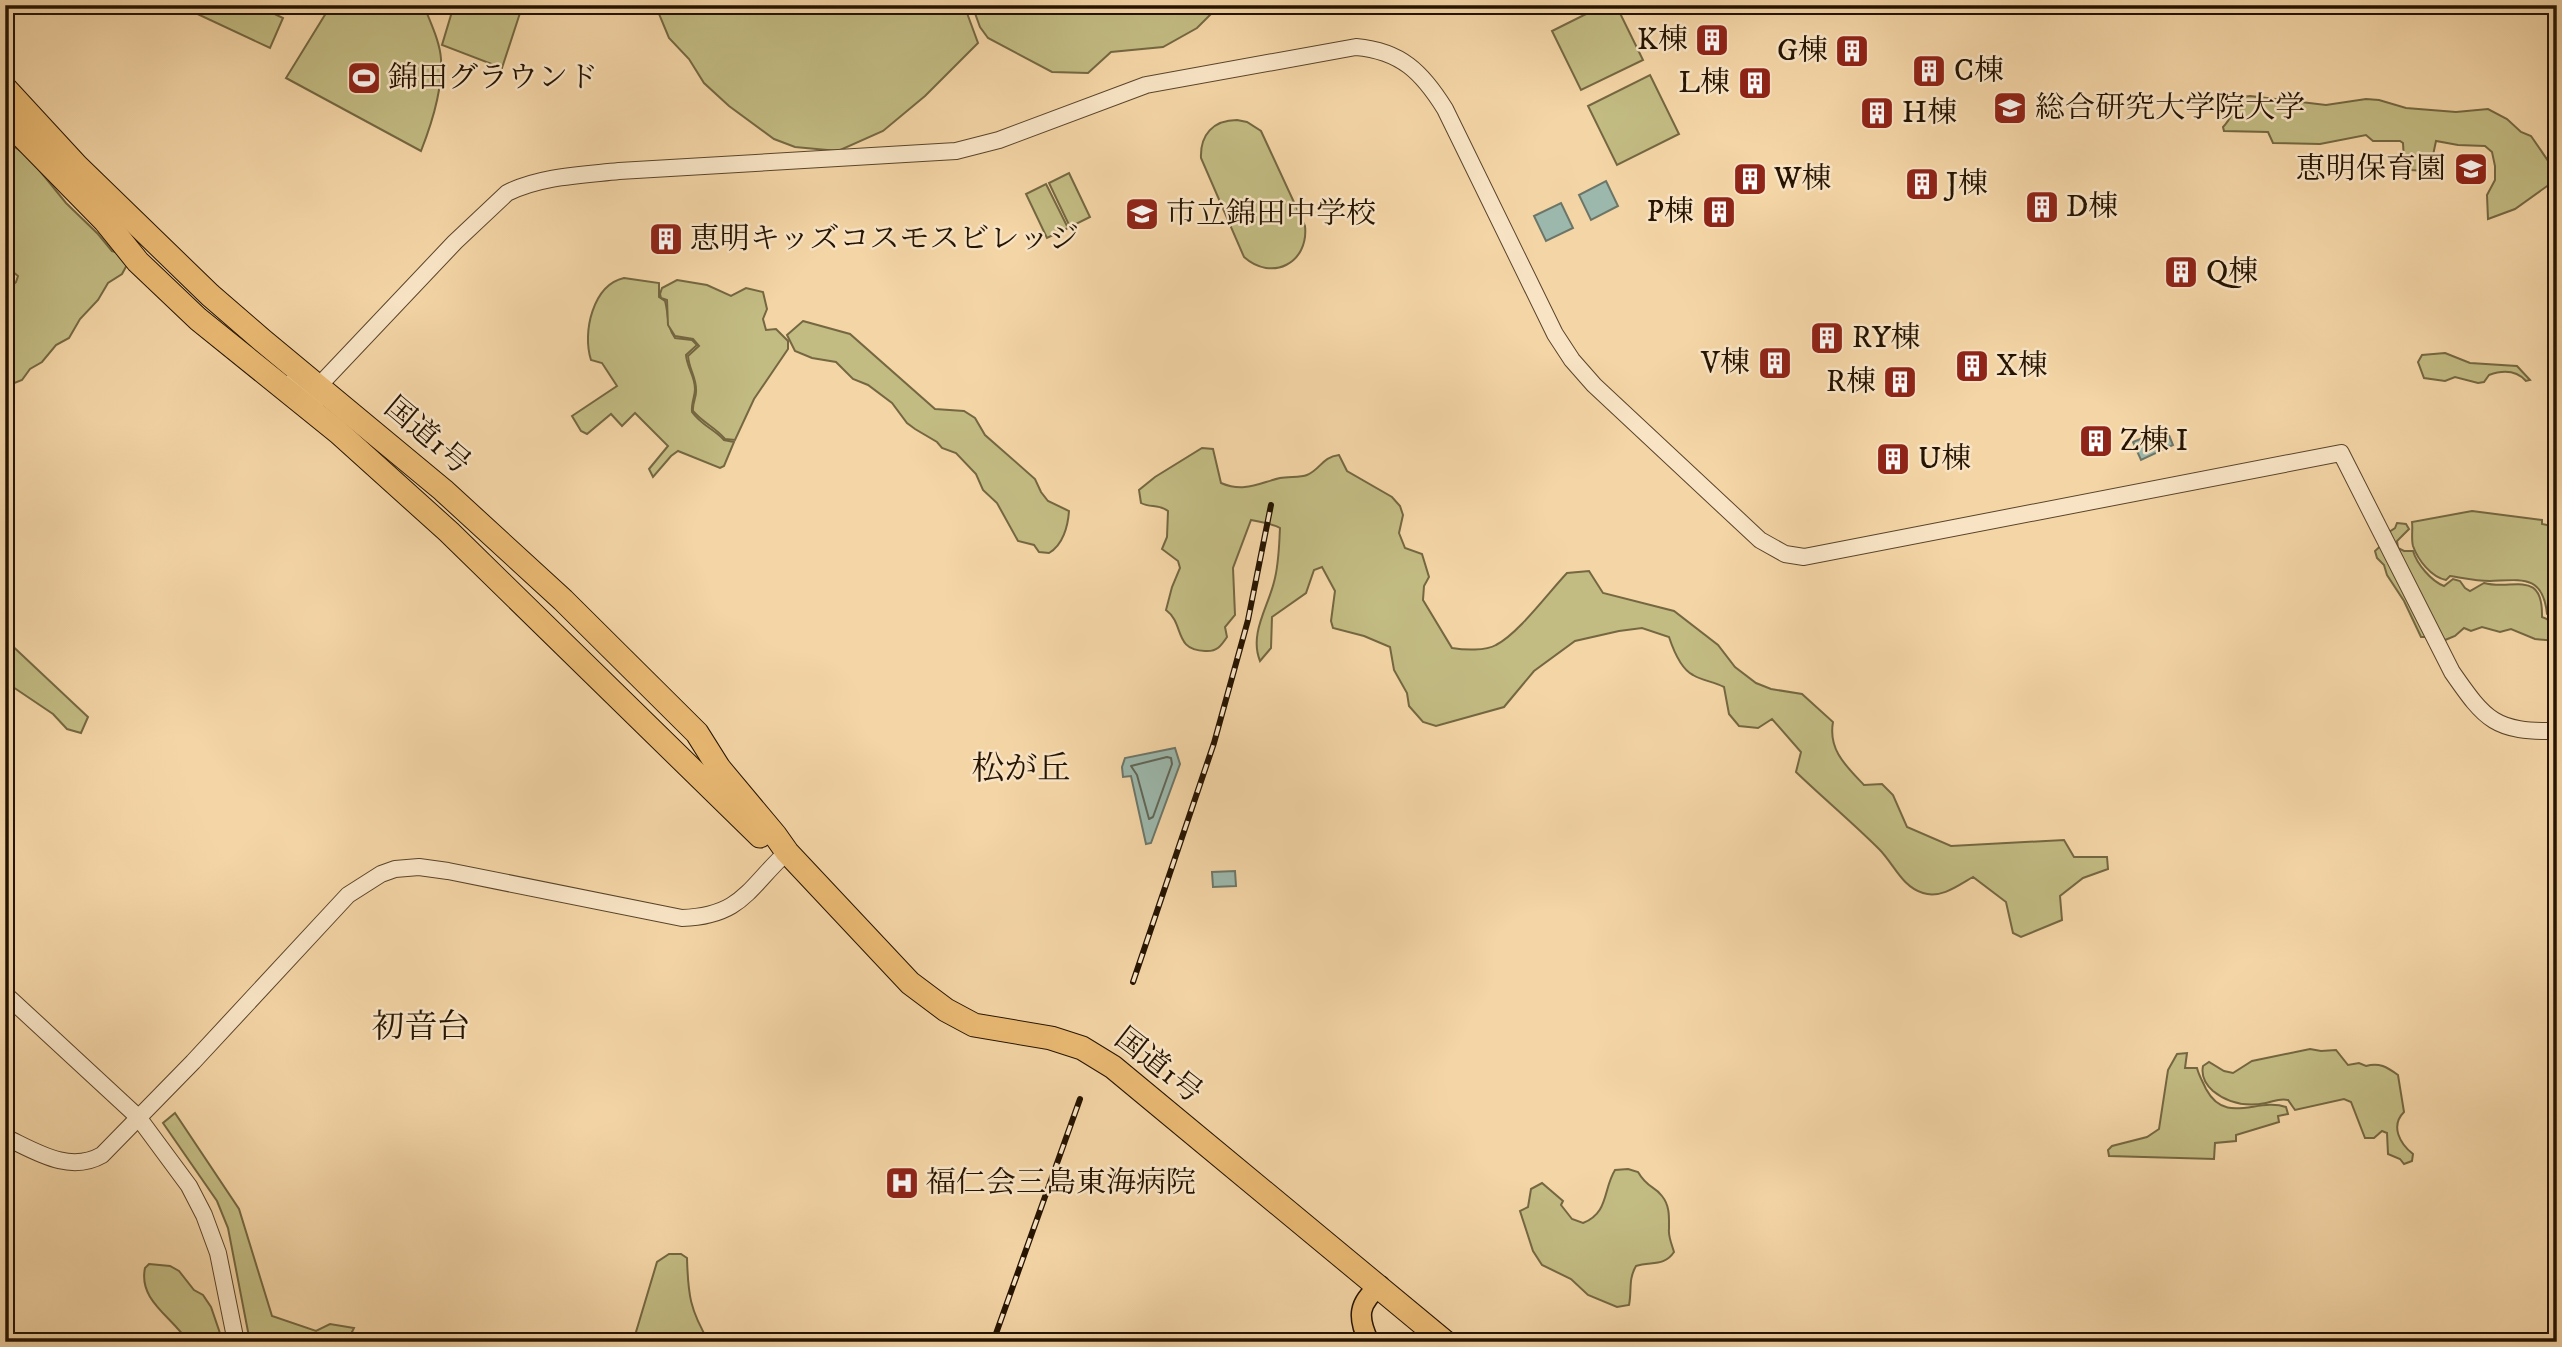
<svg xmlns="http://www.w3.org/2000/svg" width="2562" height="1347" viewBox="0 0 2562 1347" font-family="'IM FELL DW Pica','Noto Serif JP',serif">
  <style>
    .green { fill: #c2bb82; stroke: #746741; stroke-width: 2 }
    .water { fill: #9cb8ad; stroke: #6c7668; stroke-width: 2 }
    .lines { fill: none; stroke-linecap: round; stroke-linejoin: round }
    .shore { stroke: #606656; stroke-width: 2 }
    .minor-casing { stroke: #59442a; stroke-width: 18 }
    .major-casing { stroke: #251300; stroke-width: 22 }
    .highway-casing { stroke: #251300; stroke-width: 25 }
    .minor { stroke: #f8e4c5; stroke-width: 16 }
    .major { stroke: #eaba73; stroke-width: 19 }
    .highway { stroke: #eaba73; stroke-width: 23 }
    .rail-casing { stroke: #251300; stroke-width: 6 }
    .rail { stroke: #f8e4c5; stroke-width: 3.5; stroke-dasharray: 10; stroke-linecap: butt }
    .labels { text-anchor: middle; dominant-baseline: central; stroke-width: 5; stroke-linejoin: round; paint-order: stroke }
    .poi-label { font-size: 30px; fill: #251300; stroke: #f8e4c5; text-anchor: start }
    .street-label { font-size: 30px; fill: #251300; stroke: #f8e4c5 }
    .quarter-label { font-size: 33px; fill: #251300; stroke: #f8e4c5 }
  </style>
  <rect width="100%" height="100%" fill="#f4d5a6"/>
  <filter id="stains"><feTurbulence type="fractalNoise" baseFrequency=".00286" numOctaves="4"/><feColorMatrix values="0 0 0 0 .2 0 0 0 0 .09 0 0 0 0 .02 0 0 0 .5 -.17"/></filter>
  <radialGradient id="worn" r=".72"><stop offset=".6" stop-color="#630" stop-opacity="0"/><stop offset="1" stop-color="#630" stop-opacity=".3"/></radialGradient>
  <!-- green -->
  <g class="green">
    <polygon points="194,5 256,5 283,18 270,48 191,11"/>
    <path d="M 331,5 L 422,5 L 426,11 C 432,26 440,43 441,59 C 443,89 432,123 421,151 L 286,78 Z"/>
    <polygon points="454,5 506,5 521,10 502,68 442,45"/>
    <polygon points="661,5 964,5 978,43 925,96 883,131 838,151 795,147 774,139 729,106 704,83 689,59 669,38 659,14"/>
    <polygon points="972,5 1076,5 1093,12 1116,12 1123,5 1213,5 1211,14 1197,28 1163,47 1111,52 1088,73 1052,72 988,38 980,27"/>
    <polygon points="1604,5 1616,5 1643,60 1581,90 1552,31"/>
    <polygon points="1650,75 1679,134 1617,165 1588,106"/>
    <path d="M 2250,96 L 2326,105 L 2366,99 L 2379,100 L 2406,108 L 2456,112 L 2488,109 L 2507,119 L 2521,132 L 2531,136 L 2555,171 L 2557,179 L 2515,209 L 2488,219 L 2487,195 L 2495,180 L 2495,166 L 2492,152 L 2485,146 L 2458,145 L 2436,141 L 2432,160 L 2426,171 L 2410,170 L 2404,161 L 2403,143 L 2400,141 L 2373,141 L 2366,135 L 2320,144 L 2273,143 L 2268,132 L 2224,131 L 2223,127 C 2231,119 2235,107 2243,97 Z"/>
    <path d="M 1237,120 L 1247,122 L 1261,131 L 1305,226 C 1309,263 1272,282 1244,257 L 1201,158 C 1200,135 1213,120 1237,120 Z"/>
    <polygon points="5,141 27,155 66,203 98,234 112,251 119,253 128,263 122,274 108,283 98,300 80,319 69,338 56,345 42,362 30,369 22,380 12,384 7,383 5,379 5,328 9,315 5,312 5,293 16,282 18,276 5,265"/>
    <polygon points="1069,173 1090,217 1070,227 1049,183"/>
    <polygon points="1046,184 1068,228 1047,238 1026,194"/>
    <path d="M 624,278 L 659,283 L 659,297 L 665,301 C 669,315 666,325 675,338 L 692,340 L 697,345 L 686,355 C 687,368 695,376 695,389 C 695,397 691,403 692,412 C 701,425 714,429 724,440 L 734,442 L 724,466 L 720,468 L 678,451 L 671,456 L 653,477 L 649,469 L 668,446 L 635,413 L 622,426 L 611,414 L 587,434 L 581,431 L 572,416 L 617,386 L 602,363 L 591,360 C 582,332 593,285 624,278 Z"/>
    <path d="M 677,280 L 707,285 L 731,296 L 746,288 L 763,292 L 767,309 L 763,319 L 766,330 L 776,329 L 788,341 L 788,349 L 754,399 L 735,440 L 725,439 C 715,427 703,423 693,411 C 692,403 697,397 696,389 C 696,377 689,369 688,356 L 699,346 L 693,339 L 675,336 L 668,325 L 667,300 L 661,298 L 660,294 L 662,288 Z"/>
    <path d="M 803,321 L 850,334 L 935,409 L 964,411 L 975,418 L 985,435 L 1035,479 L 1041,492 L 1048,501 L 1069,511 C 1068,526 1063,545 1049,553 L 1039,552 L 1034,545 L 1018,541 L 997,503 L 983,490 L 976,474 L 956,453 L 942,448 L 937,442 L 915,429 L 907,423 L 892,403 L 868,385 L 853,379 L 836,362 L 812,358 L 795,351 L 787,335 Z"/>
    <path d="M 2445,353 L 2470,363 L 2517,366 L 2530,380 L 2526,381 C 2516,370 2503,370 2489,375 L 2484,382 L 2478,383 L 2455,377 L 2445,381 L 2424,378 L 2418,362 L 2422,355 Z"/>
    <path d="M 1202,448 L 1213,449 L 1221,483 C 1244,493 1259,483 1280,478 C 1288,476 1300,478 1307,475 C 1321,469 1322,457 1339,455 L 1347,471 L 1392,497 L 1400,506 L 1403,515 L 1399,533 L 1405,548 L 1422,554 L 1429,577 L 1424,586 L 1423,600 L 1452,648 C 1464,650 1486,651 1496,645 C 1519,633 1548,593 1567,573 L 1589,571 L 1603,593 L 1674,611 L 1718,645 L 1735,667 L 1756,683 L 1771,689 L 1802,694 L 1833,722 C 1828,750 1846,766 1864,785 L 1882,784 L 1893,795 L 1907,827 L 1951,846 L 2064,840 L 2074,857 L 2107,857 L 2108,869 L 2083,878 L 2060,896 L 2062,920 L 2021,937 L 2013,933 L 2006,902 L 1973,877 C 1959,885 1941,899 1923,893 C 1902,887 1894,864 1879,849 C 1852,822 1823,798 1796,772 L 1801,752 L 1772,719 L 1758,728 L 1739,726 L 1729,714 L 1724,687 C 1714,682 1701,680 1693,675 C 1681,669 1673,649 1669,637 L 1642,628 L 1619,631 L 1575,641 L 1534,671 L 1504,707 L 1436,726 L 1423,722 L 1409,706 L 1407,693 L 1394,670 L 1390,647 L 1364,636 L 1333,628 L 1331,621 L 1335,591 L 1322,567 L 1314,570 L 1306,593 L 1272,617 L 1271,648 L 1260,661 C 1249,634 1268,607 1274,582 C 1279,564 1279,546 1280,528 C 1274,524 1260,522 1251,520 L 1233,568 L 1235,615 L 1225,627 L 1227,637 C 1221,646 1217,652 1205,651 C 1173,650 1185,624 1166,610 L 1172,587 L 1180,568 L 1178,561 L 1162,549 L 1167,537 L 1168,511 C 1159,504 1150,508 1141,503 L 1139,490 L 1155,477 Z"/>
    <path d="M 2472,511 L 2542,520 L 2542,524 L 2557,527 L 2557,620 L 2547,614 C 2543,574 2521,580 2490,581 C 2477,581 2463,578 2450,576 L 2446,580 C 2431,577 2418,560 2413,546 C 2411,539 2413,529 2412,522 Z"/>
    <path d="M 2397,523 L 2406,524 L 2409,529 L 2397,541 L 2398,548 L 2404,551 L 2413,551 C 2417,564 2431,581 2444,586 L 2453,579 L 2460,581 L 2465,588 L 2470,591 L 2484,583 C 2512,591 2543,568 2542,617 C 2554,621 2557,629 2557,641 L 2535,639 L 2511,629 L 2500,632 L 2482,627 L 2471,631 L 2464,628 L 2455,636 L 2445,640 L 2441,637 L 2421,637 L 2404,601 L 2387,575 L 2384,565 L 2377,558 L 2375,551 L 2388,539 L 2389,532 L 2395,528 Z"/>
    <polygon points="5,639 88,717 81,733 67,729 53,714 13,687 5,690"/>
    <path d="M 2310,1049 L 2321,1051 L 2336,1050 L 2348,1065 L 2359,1063 L 2366,1066 C 2379,1062 2387,1067 2398,1075 L 2404,1112 C 2390,1126 2400,1144 2413,1154 L 2412,1161 L 2404,1164 L 2400,1159 L 2388,1154 L 2387,1133 L 2382,1131 L 2374,1138 L 2365,1138 L 2351,1102 L 2344,1099 L 2295,1110 L 2288,1100 C 2280,1098 2275,1101 2266,1103 C 2246,1107 2229,1104 2213,1091 C 2205,1084 2201,1076 2203,1066 L 2209,1062 L 2224,1071 L 2233,1073 L 2252,1061 Z"/>
    <path d="M 2187,1053 L 2185,1068 L 2197,1068 C 2199,1076 2203,1082 2206,1089 C 2226,1126 2257,1097 2286,1107 L 2288,1114 L 2278,1116 L 2279,1122 L 2236,1135 L 2236,1141 L 2215,1143 L 2214,1159 L 2109,1156 L 2108,1150 L 2112,1146 L 2147,1137 L 2159,1129 L 2168,1070 L 2177,1054 Z"/>
    <polygon points="175,1113 239,1209 272,1316 316,1331 330,1324 354,1328 347,1342 250,1342 228,1228 217,1201 163,1123"/>
    <path d="M 1628,1169 L 1638,1172 C 1648,1189 1654,1185 1662,1196 C 1670,1206 1669,1217 1669,1229 C 1668,1236 1672,1245 1674,1252 C 1664,1267 1651,1261 1636,1266 C 1628,1280 1632,1290 1629,1305 L 1617,1307 L 1588,1295 L 1571,1279 L 1542,1265 L 1533,1251 L 1520,1211 L 1528,1207 L 1531,1189 L 1542,1183 L 1563,1201 L 1561,1205 L 1572,1219 L 1583,1223 C 1609,1213 1603,1189 1615,1170 Z"/>
    <path d="M 669,1254 L 681,1254 L 687,1258 C 688,1295 690,1310 709,1342 L 633,1342 L 657,1262 Z"/>
    <path d="M 149,1264 L 170,1266 L 179,1271 L 194,1290 L 203,1295 L 211,1307 L 223,1342 L 188,1342 C 173,1317 138,1301 145,1268 Z"/>
  </g>
  <!-- water -->
  <g class="water">
    <polygon points="1606,181 1618,206 1591,220 1579,195"/>
    <polygon points="1561,203 1573,228 1546,241 1534,216"/>
    <polygon points="2166,428 2173,445 2141,460 2133,442"/>
    <polygon points="1175,748 1180,764 1151,843 1146,844 1131,776 1123,777 1122,767 1125,758"/>
    <polygon points="1235,871 1236,886 1213,887 1212,872"/>
  </g>
  <g class="lines">
    <!-- shore -->
    <polygon class="shore" points="1167,757 1171,758 1172,764 1153,817 1149,819 1137,775 1131,766"/>
    <!-- minor casing -->
    <g class="minor-casing">
      <g id="minor">
        <polyline points="280,386 295,382 317,400"/>
        <path d="M 312,393 L 455,242 L 507,193 C 540,176 583,175 619,171 L 956,151 L 999,140 L 1146,85 L 1356,47 C 1401,51 1422,72 1445,109 L 1555,334 L 1572,360 L 1594,385 L 1760,540 L 1785,554 L 1804,557 L 2341,453 L 2452,672 C 2486,721 2495,732 2557,731"/>
        <polyline points="5,994 138,1117 189,1186 204,1215 218,1253 236,1342"/>
        <path d="M 5,1137 C 35,1151 69,1174 102,1155 L 193,1062 L 348,895 L 381,874 L 395,869 L 419,867 L 448,871 L 682,918 C 742,916 748,888 787,852"/>
      </g>
    </g>
    <!-- major casing -->
    <g class="major-casing">
      <path id="major" d="M 1369,1342 C 1357,1317 1358,1303 1380,1286"/>
    </g>
    <!-- highway casing -->
    <g class="highway-casing">
      <g id="highway">
        <polyline points="5,88 77,166 210,295 262,340 443,490 563,600 697,733 719,768 775,835 787,852 910,983 946,1010 974,1025 1051,1038 1082,1048 1113,1067 1445,1342"/>
        <polyline points="5,119 105,221 138,262 198,319 338,432 449,532 760,836"/>
      </g>
    </g>
    <!-- minor -->
    <use href="#minor" class="minor"/>
    <!-- major -->
    <use href="#major" class="major"/>
    <!-- highway -->
    <use href="#highway" class="highway"/>
    <!-- rail casing -->
    <g class="rail-casing">
      <g id="rail">
        <polyline points="1133,982 1214,743 1248,620 1271,505"/>
        <polyline points="993,1342 1080,1099"/>
      </g>
    </g>
    <!-- rail -->
    <use href="#rail" class="rail"/>
  </g>
  <!-- icons -->
  <defs>
    <g id="building-square" transform="scale(1.75)"><rect x="-9" y="-9" width="18" height="18" rx="4" fill="#8f2418" stroke="#f8e4c5"/><path d="M-4-6H4V6H1V3H-1V6H-4ZM-2.5-4.3h1.7v1.8h-1.7ZM.8-4.3h1.7v1.8H.8ZM-2.5-1h1.7V.8h-1.7ZM.8-1h1.7V.8H.8Z" fill="#fff"/></g>
    <g id="stadium-square" transform="scale(1.75)"><rect x="-9" y="-9" width="18" height="18" rx="4" fill="#8f2418" stroke="#f8e4c5"/><path d="M0-5a6.5 5 0 1 0 0 10a6.5 5 0 1 0 0-10ZM-3.5-1.8h7v3.6h-7Z" fill="#fff"/></g>
    <g id="university-square" transform="scale(1.75)"><rect x="-9" y="-9" width="18" height="18" rx="4" fill="#8f2418" stroke="#f8e4c5"/><path d="M0-5L7-2L0 1L-7-2ZM-4 1L0 2.5L4 1V4Q0 6-4 4Z" fill="#fff"/></g>
    <g id="school-square" transform="scale(1.75)"><rect x="-9" y="-9" width="18" height="18" rx="4" fill="#8f2418" stroke="#f8e4c5"/><path d="M0-5L7-2L0 1L-7-2ZM-4 1L0 2.5L4 1V4Q0 6-4 4Z" fill="#fff"/></g>
    <g id="hospital-square" transform="scale(1.75)"><rect x="-9" y="-9" width="18" height="18" rx="4" fill="#8f2418" stroke="#f8e4c5"/><path d="M-5-5h3v3.5h4V-5h3V5h-3V1.5h-4V5h-3Z" fill="#fff"/></g>
  </defs>
  <g fill-rule="evenodd">
    <use href="#building-square" x="1712" y="40"/>
    <use href="#building-square" x="1852" y="51"/>
    <use href="#building-square" x="1929" y="71"/>
    <use href="#stadium-square" x="364" y="78"/>
    <use href="#building-square" x="1755" y="83"/>
    <use href="#university-square" x="2010" y="108"/>
    <use href="#building-square" x="1877" y="113"/>
    <use href="#school-square" x="2471" y="169"/>
    <use href="#building-square" x="1750" y="179"/>
    <use href="#building-square" x="1922" y="184"/>
    <use href="#building-square" x="2042" y="207"/>
    <use href="#building-square" x="1719" y="212"/>
    <use href="#school-square" x="1142" y="214"/>
    <use href="#building-square" x="666" y="239"/>
    <use href="#building-square" x="2181" y="272"/>
    <use href="#building-square" x="1827" y="338"/>
    <use href="#building-square" x="1775" y="363"/>
    <use href="#building-square" x="1972" y="366"/>
    <use href="#building-square" x="1900" y="382"/>
    <use href="#building-square" x="2096" y="441"/>
    <use href="#building-square" x="1893" y="459"/>
    <use href="#hospital-square" x="902" y="1183"/>
  </g>
  <g class="labels">
    <!-- poi labels -->
    <g class="poi-label">
      <text x="1688" y="40" text-anchor="end">K棟</text>
      <text x="1828" y="51" text-anchor="end">G棟</text>
      <text x="1954" y="71">C棟</text>
      <text x="388" y="78">錦田グラウンド</text>
      <text x="1730" y="83" text-anchor="end">L棟</text>
      <text x="2035" y="108">総合研究大学院大学</text>
      <text x="1902" y="113">H棟</text>
      <text x="2446" y="169" text-anchor="end">恵明保育園</text>
      <text x="1774" y="179">W棟</text>
      <text x="1946" y="184">J棟</text>
      <text x="2066" y="207">D棟</text>
      <text x="1694" y="212" text-anchor="end">P棟</text>
      <text x="1166" y="214">市立錦田中学校</text>
      <text x="690" y="239">恵明キッズコスモスビレッジ</text>
      <text x="2206" y="272">Q棟</text>
      <text x="1852" y="338">RY棟</text>
      <text x="1750" y="363" text-anchor="end">V棟</text>
      <text x="1996" y="366">X棟</text>
      <text x="1876" y="382" text-anchor="end">R棟</text>
      <text x="2120" y="441">Z棟 I</text>
      <text x="1918" y="459">U棟</text>
      <text x="926" y="1183">福仁会三島東海病院</text>
    </g>
    <!-- street labels -->
    <g class="street-label">
      <text transform="translate(427 436) rotate(40)">国道1号</text>
      <text transform="translate(1158 1066) rotate(38)">国道1号</text>
    </g>
    <!-- quarter labels -->
    <g class="quarter-label">
      <text x="1021" y="769">松が丘</text>
      <text x="421" y="1027">初音台</text>
    </g>
  </g>
  <!-- margin -->
  <rect width="2562" height="1347" fill="none" stroke="#f4d5a6" stroke-width="28"/>
  <rect x="7" y="7" width="2548" height="1333" fill="none" stroke="#251300" stroke-width="3.5"/>
  <rect x="14" y="14" width="2534" height="1319" fill="none" stroke="#251300" stroke-width="2"/>
  <rect width="100%" height="100%" filter="url(#stains)"/>
  <rect width="100%" height="100%" fill="url(#worn)"/>
</svg>
